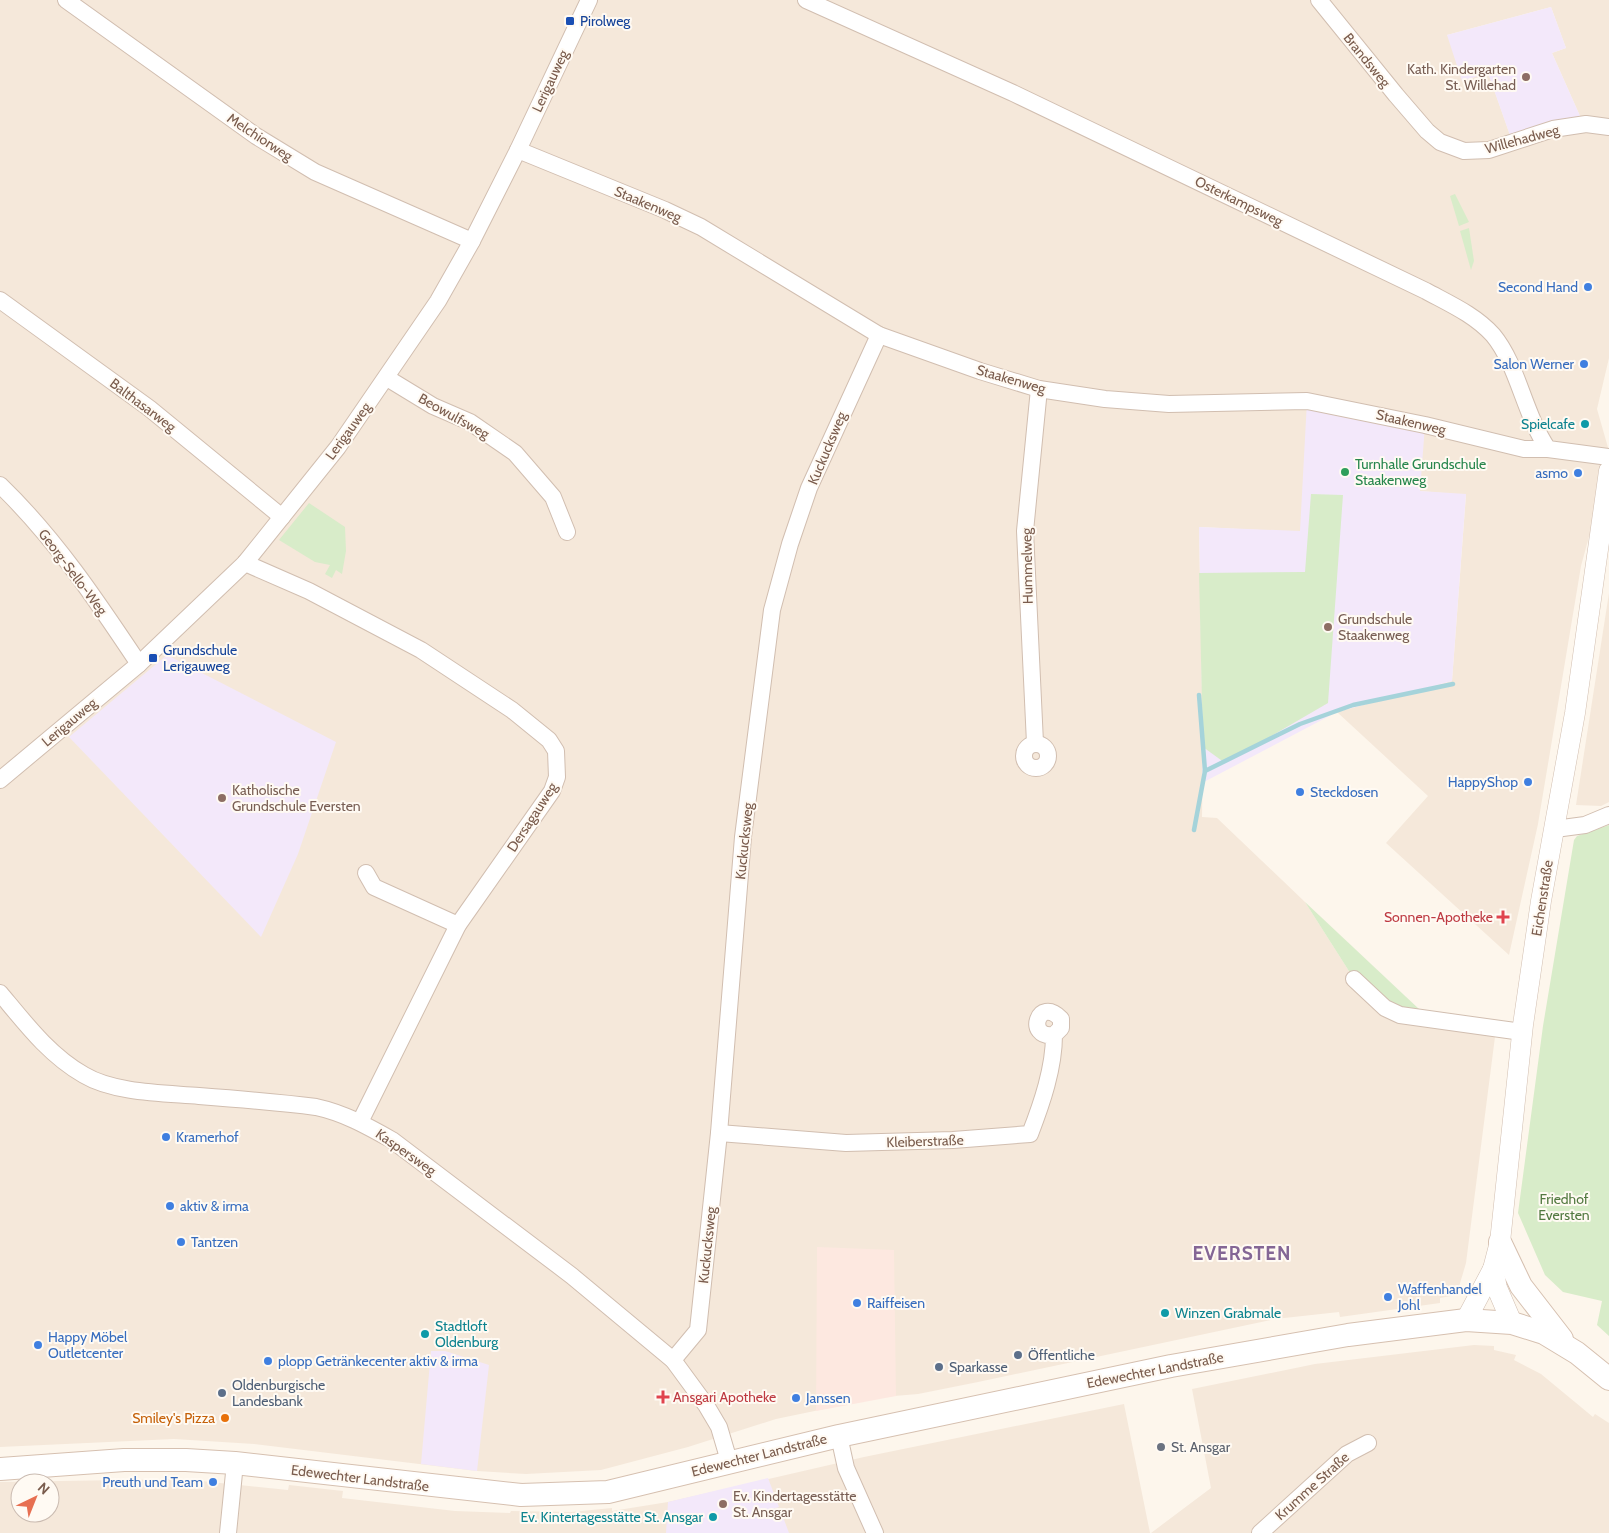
<svg xmlns="http://www.w3.org/2000/svg" width="1609" height="1533" viewBox="0 0 1609 1533" font-family="Cabin,sans-serif">
  <style>
    .residential { fill: #f5e8da; fill-rule: evenodd }
    .commercial { fill: #fde8e0 }
    .education { fill: #f3e8fa }
    .green { fill: #d8ecc9 }
    .lines { fill: none; stroke-linecap: round; stroke-linejoin: round }
    .stream { stroke: #a5d3da; stroke-width: 4.5 }
    .minor-casing { stroke: #d1beb0; stroke-width: 18 }
    .tertiary-casing { stroke: #d1beb0; stroke-width: 21 }
    .secondary-casing { stroke: #d6c0b0; stroke-width: 24 }
    .minor { stroke: #fff; stroke-width: 16 }
    .tertiary { stroke: #fff; stroke-width: 20 }
    .secondary { stroke: #fff; stroke-width: 22 }
    .transit-dot { fill: #1a4fb4; stroke: #fffaf3; stroke-width: 2 }
    .education-dot { fill: #8d6e63; stroke: #fffaf3; stroke-width: 2 }
    .shop-dot { fill: #3f7fe0; stroke: #fffaf3; stroke-width: 2 }
    .culture-dot { fill: #0f9aa8; stroke: #fffaf3; stroke-width: 2 }
    .leisure-dot { fill: #2e9e5b; stroke: #fffaf3; stroke-width: 2 }
    .health-dot { fill: #e0444e; stroke: #fffaf3; stroke-width: 2 }
    .service-dot { fill: #5c6f8a; stroke: #fffaf3; stroke-width: 2 }
    .food-dot { fill: #e8710a; stroke: #fffaf3; stroke-width: 2 }
    .worship-dot { fill: #6b7280; stroke: #fffaf3; stroke-width: 2 }
    .labels { text-anchor: middle; dominant-baseline: central; stroke-width: 4; stroke-linejoin: round; paint-order: stroke }
    .transit-label { font-size: 14px; fill: #164399; stroke: #fffaf3; text-anchor: start }
    .street-label { font-size: 14px; fill: #7a5c4d; stroke: #fffaf3 }
    .education-label { font-size: 14px; fill: #785e54; stroke: #fffaf3; text-anchor: start }
    .shop-label { font-size: 14px; fill: #366cbe; stroke: #fffaf3; text-anchor: start }
    .culture-label { font-size: 14px; fill: #0d838f; stroke: #fffaf3; text-anchor: end }
    .leisure-label { font-size: 14px; fill: #27864d; stroke: #fffaf3; text-anchor: start }
    .health-label { font-size: 14px; fill: #be3a42; stroke: #fffaf3; text-anchor: end }
    .park-label { font-size: 14px; fill: #537a41; stroke: #fffaf3 }
    .service-label { font-size: 14px; fill: #4e5e75; stroke: #fffaf3; text-anchor: start }
    .food-label { font-size: 14px; fill: #c56008; stroke: #fffaf3; text-anchor: end }
    .worship-label { font-size: 14px; fill: #5b616d; stroke: #fffaf3; text-anchor: start }
    .district-label { font-size: 19px; font-weight: bold; letter-spacing: 1px; fill: #846695; stroke: #fffaf3 }
  </style>
  <rect width="100%" height="100%" fill="#fdf6ec"/>
  <!-- residential -->
  <g class="residential">
    <polygon points="0,0 1609,0 1609,127 1584,125 1552,53 1566,48 1551,7 1447,35 1488,72 1512,141 1609,129 1609,358 1597,409 1609,451 1609,463 1581,566 1538,824 1509,955 1386,843 1428,796 1337,712 1452,681 1466,495 1420,491 1300,532 1199,527 1203,747 1202,817 1217,818 1305,902 1354,979 1385,1008 1496,1029 1466,1263 1458,1290 1451,1296 1440,1298 1440,1303 1340,1317 1339,1312 1275,1319 978,1382 918,1394 882,1397 776,1419 688,1447 601,1470 526,1474 477,1471 254,1444 174,1439 0,1447"/>
    <polygon points="1609,593 1609,802 1601,806 1576,805"/>
    <polygon points="1474,1345 1494,1346 1494,1350 1516,1355 1514,1360 1541,1374 1593,1417 1595,1414 1609,1423 1609,1533 1151,1533 1211,1488 1192,1389 1315,1364"/>
    <path d="M 1124,1404 L 1150,1533 L 0,1533 L 0,1482 L 182,1479 L 288,1490 L 289,1485 L 343,1491 L 342,1498 L 455,1511 L 510,1513 L 511,1511 L 571,1512 L 612,1508 L 612,1511 L 668,1502 L 864,1457 ZM 20,1483 L 50,1483 L 50,1513 L 20,1513 Z"/>
  </g>
  <!-- commercial -->
  <polygon class="commercial" points="817,1247 894,1250 896,1396 816,1411"/>
  <!-- education -->
  <g class="education">
    <polygon points="1551,7 1566,48 1552,53 1584,125 1512,141 1488,73 1462,81 1447,35"/>
    <polygon points="1307,401 1425,425 1420,491 1466,494 1452,681 1337,712 1202,783 1203,747 1199,527 1300,531"/>
    <polygon points="167,655 336,742 298,854 261,937 69,737"/>
    <polygon points="431,1351 445,1351 489,1365 477,1471 421,1464"/>
    <polygon points="768,1478 779,1507 773,1509 777,1519 783,1517 789,1533 666,1533 668,1502"/>
  </g>
  <!-- green -->
  <g class="green">
    <polygon points="1455,194 1469,222 1459,226 1450,196"/>
    <polygon points="1469,228 1474,261 1471,270 1460,231"/>
    <polygon points="1311,494 1343,495 1328,703 1225,763 1203,747 1199,573 1305,572"/>
    <polygon points="309,503 345,527 346,551 342,574 336,570 332,578 325,574 330,565 315,562 279,540"/>
    <polygon points="1609,825 1609,1336 1597,1325 1602,1301 1563,1292 1545,1275 1518,1213 1543,1026 1574,840 1577,836"/>
    <polygon points="1305,902 1420,1010 1400,1015 1354,979"/>
  </g>
  <g class="lines">
    <!-- stream -->
    <g class="stream">
      <polyline points="1205,771 1300,724 1353,705 1453,684"/>
      <polyline points="1194,830 1205,771 1199,695"/>
    </g>
    <!-- minor casing -->
    <g class="minor-casing">
      <g id="minor">
        <polyline points="66,0 256,136 315,172 472,241"/>
        <path d="M 806,0 L 1013,93 L 1426,291 C 1450,304 1475,315 1493,335 C 1518,365 1524,414 1548,449 L 1609,457"/>
        <polyline points="1319,0 1396,95 1427,131 1440,142 1464,151 1489,150 1553,129 1586,124 1609,127"/>
        <polyline points="518,150 665,210 701,227 879,335 980,371 1039,389 1105,399 1169,404 1307,401 1425,425 1524,449 1548,449"/>
        <polyline points="0,300 149,408 282,517"/>
        <polyline points="387,378 433,406 470,422 515,453 553,497 567,532"/>
        <path d="M 0,485 C 55,538 97,601 139,664"/>
        <polyline points="245,563 309,591 421,650 512,710 549,740 556,751 557,777 552,791 458,925 360,1122"/>
        <polyline points="1035,743 1025,531 1039,389"/>
        <circle cx="1036" cy="756" r="12"/>
        <polyline points="0,780 139,664 245,563 338,447 438,301 472,241 518,150 589,0"/>
        <polyline points="1555,829 1585,825 1609,815"/>
        <polyline points="366,873 374,887 458,925"/>
        <polyline points="1354,979 1385,1008 1400,1015 1522,1032"/>
        <path d="M 0,993 C 25,1023 49,1055 84,1075 C 114,1093 164,1093 199,1096 C 238,1099 277,1102 316,1107 C 344,1113 367,1126 392,1140 L 572,1276 L 673,1360 L 706,1405 L 719,1427 L 729,1461"/>
        <path d="M 719,1133 L 846,1143 L 953,1140 L 1030,1134 C 1042,1103 1054,1068 1054,1035 L 1061,1028 L 1061,1019 C 1038,995 1025,1039 1054,1035"/>
        <polyline points="673,1360 698,1330 719,1133 743,837 772,610 790,544 809,488 879,335"/>
        <polyline points="839,1436 846,1468 875,1533"/>
        <polyline points="228,1533 235,1463"/>
        <polyline points="1260,1533 1347,1454 1368,1443"/>
      </g>
    </g>
    <!-- tertiary casing -->
    <g class="tertiary-casing">
      <g id="tertiary">
        <polyline points="1466,1320 1493,1269"/>
        <polyline points="1512,1323 1497,1288 1493,1269 1500,1242 1523,1025 1541,901 1575,713 1609,471"/>
      </g>
    </g>
    <!-- secondary casing -->
    <g class="secondary-casing">
      <g id="secondary">
        <polyline points="1500,1242 1521,1286 1562,1339"/>
        <polyline points="0,1469 124,1460 186,1460 235,1463 521,1495 608,1492 839,1436 1171,1366 1348,1335 1466,1320 1512,1323 1544,1333 1577,1353 1609,1379"/>
      </g>
    </g>
    <!-- minor -->
    <use href="#minor" class="minor"/>
    <!-- tertiary -->
    <use href="#tertiary" class="tertiary"/>
    <!-- secondary -->
    <use href="#secondary" class="secondary"/>
  </g>
  <!-- markers -->
  <g class="transit-dot">
    <rect x="565" y="16" width="10" height="10" rx="2.5"/>
    <rect x="148" y="653" width="10" height="10" rx="2.5"/>
  </g>
  <g class="education-dot">
    <circle cx="1526" cy="77" r="5"/>
    <circle cx="1328" cy="627" r="5"/>
    <circle cx="222" cy="798" r="5"/>
    <circle cx="723" cy="1504" r="5"/>
  </g>
  <g class="shop-dot">
    <circle cx="1588" cy="287" r="5"/>
    <circle cx="1584" cy="364" r="5"/>
    <circle cx="1578" cy="473" r="5"/>
    <circle cx="1528" cy="782" r="5"/>
    <circle cx="1300" cy="792" r="5"/>
    <circle cx="166" cy="1137" r="5"/>
    <circle cx="170" cy="1206" r="5"/>
    <circle cx="181" cy="1242" r="5"/>
    <circle cx="1388" cy="1297" r="5"/>
    <circle cx="857" cy="1303" r="5"/>
    <circle cx="38" cy="1345" r="5"/>
    <circle cx="268" cy="1361" r="5"/>
    <circle cx="796" cy="1398" r="5"/>
    <circle cx="213" cy="1482" r="5"/>
  </g>
  <g class="culture-dot">
    <circle cx="1585" cy="424" r="5"/>
    <circle cx="1165" cy="1313" r="5"/>
    <circle cx="425" cy="1334" r="5"/>
    <circle cx="713" cy="1517" r="5"/>
  </g>
  <circle class="leisure-dot" cx="1345" cy="472" r="5"/>
  <g class="health-dot">
    <path d="M1500.5 909.5h5v5h5v5h-5v5h-5v-5h-5v-5h5z"/>
    <path d="M660.5 1389.5h5v5h5v5h-5v5h-5v-5h-5v-5h5z"/>
  </g>
  <g class="service-dot">
    <circle cx="1018" cy="1355" r="5"/>
    <circle cx="939" cy="1367" r="5"/>
    <circle cx="222" cy="1393" r="5"/>
  </g>
  <circle class="food-dot" cx="225" cy="1418" r="5"/>
  <circle class="worship-dot" cx="1161" cy="1447" r="5"/>
  <g class="labels">
    <!-- transit labels -->
    <g class="transit-label">
      <text x="580" y="21">Pirolweg</text>
      <text x="163" y="650">Grundschule<tspan x="163" dy="16">Lerigauweg</tspan></text>
    </g>
    <!-- street labels -->
    <g class="street-label">
      <text transform="translate(1367 60) rotate(51)">Brandsweg</text>
      <text transform="translate(550 81) rotate(-65)">Lerigauweg</text>
      <text transform="translate(260 137) rotate(33)">Melchiorweg</text>
      <text transform="translate(1522 139) rotate(-15)">Willehadweg</text>
      <text transform="translate(1239 201) rotate(26)">Osterkampsweg</text>
      <text transform="translate(648 204) rotate(23)">Staakenweg</text>
      <text transform="translate(1011 379) rotate(16)">Staakenweg</text>
      <text transform="translate(143 405) rotate(37)">Balthasarweg</text>
      <text transform="translate(454 416) rotate(29)">Beowulfsweg</text>
      <text transform="translate(1411 422) rotate(13)">Staakenweg</text>
      <text transform="translate(348 431) rotate(-54)">Lerigauweg</text>
      <text transform="translate(827 448) rotate(-67)">Kuckucksweg</text>
      <text transform="translate(1027 566) rotate(-91)">Hummelweg</text>
      <text transform="translate(73 572) rotate(53)">Georg-Sello-Weg</text>
      <text transform="translate(69 722) rotate(-40)">Lerigauweg</text>
      <text transform="translate(532 817) rotate(-57)">Dersagauweg</text>
      <text transform="translate(744 841) rotate(-84)">Kuckucksweg</text>
      <text transform="translate(1542 898) rotate(-81)">Eichenstraße</text>
      <text transform="translate(925 1141) rotate(-2)">Kleiberstraße</text>
      <text transform="translate(406 1152) rotate(35)">Kaspersweg</text>
      <text transform="translate(707 1245) rotate(-84)">Kuckucksweg</text>
      <text transform="translate(1155 1370) rotate(-11)">Edewechter Landstraße</text>
      <text transform="translate(759 1455) rotate(-14)">Edewechter Landstraße</text>
      <text transform="translate(360 1478) rotate(7)">Edewechter Landstraße</text>
      <text transform="translate(1312 1486) rotate(-42)">Krumme Straße</text>
    </g>
    <!-- education labels -->
    <g class="education-label">
      <text x="1516" y="69" text-anchor="end">Kath. Kindergarten<tspan x="1516" dy="16">St. Willehad</tspan></text>
      <text x="1338" y="619">Grundschule<tspan x="1338" dy="16">Staakenweg</tspan></text>
      <text x="232" y="790">Katholische<tspan x="232" dy="16">Grundschule Eversten</tspan></text>
      <text x="733" y="1496">Ev. Kindertagesstätte<tspan x="733" dy="16">St. Ansgar</tspan></text>
    </g>
    <!-- shop labels -->
    <g class="shop-label">
      <text x="1578" y="287" text-anchor="end">Second Hand</text>
      <text x="1574" y="364" text-anchor="end">Salon Werner</text>
      <text x="1568" y="473" text-anchor="end">asmo</text>
      <text x="1518" y="782" text-anchor="end">HappyShop</text>
      <text x="1310" y="792">Steckdosen</text>
      <text x="176" y="1137">Kramerhof</text>
      <text x="180" y="1206">aktiv &amp; irma</text>
      <text x="191" y="1242">Tantzen</text>
      <text x="1398" y="1289">Waffenhandel<tspan x="1398" dy="16">Johl</tspan></text>
      <text x="867" y="1303">Raiffeisen</text>
      <text x="48" y="1337">Happy Möbel<tspan x="48" dy="16">Outletcenter</tspan></text>
      <text x="278" y="1361">plopp Getränkecenter aktiv &amp; irma</text>
      <text x="806" y="1398">Janssen</text>
      <text x="203" y="1482" text-anchor="end">Preuth und Team</text>
    </g>
    <!-- culture labels -->
    <g class="culture-label">
      <text x="1575" y="424">Spielcafe</text>
      <text x="1175" y="1313" text-anchor="start">Winzen Grabmale</text>
      <text x="435" y="1326" text-anchor="start">Stadtloft<tspan x="435" dy="16">Oldenburg</tspan></text>
      <text x="703" y="1517">Ev. Kintertagesstätte St. Ansgar</text>
    </g>
    <!-- leisure labels -->
    <g class="leisure-label">
      <text x="1355" y="464">Turnhalle Grundschule<tspan x="1355" dy="16">Staakenweg</tspan></text>
    </g>
    <!-- health labels -->
    <g class="health-label">
      <text x="1493" y="917">Sonnen-Apotheke</text>
      <text x="673" y="1397" text-anchor="start">Ansgari Apotheke</text>
    </g>
    <!-- park labels -->
    <g class="park-label">
      <text x="1564" y="1199">Friedhof<tspan x="1564" dy="16">Eversten</tspan></text>
    </g>
    <!-- service labels -->
    <g class="service-label">
      <text x="1028" y="1355">Öffentliche</text>
      <text x="949" y="1367">Sparkasse</text>
      <text x="232" y="1385">Oldenburgische<tspan x="232" dy="16">Landesbank</tspan></text>
    </g>
    <!-- food labels -->
    <g class="food-label">
      <text x="215" y="1418">Smiley's Pizza</text>
    </g>
    <!-- worship labels -->
    <g class="worship-label">
      <text x="1171" y="1447">St. Ansgar</text>
    </g>
    <!-- district labels -->
    <g class="district-label">
      <text x="1242" y="1253">EVERSTEN</text>
    </g>
  </g>
  <!-- north arrow -->
  <g transform="translate(35 1498) rotate(43)"><circle r="24" fill="#fffaf3" stroke="#cabbb1"/>
  <path d="M0-4L9 19L0 12L-9 19Z" fill="#e76f51"/>
  <text y="-8" font-size="14" font-weight="bold" text-anchor="middle" fill="#7a5c4d">N</text>
  </g>
</svg>
